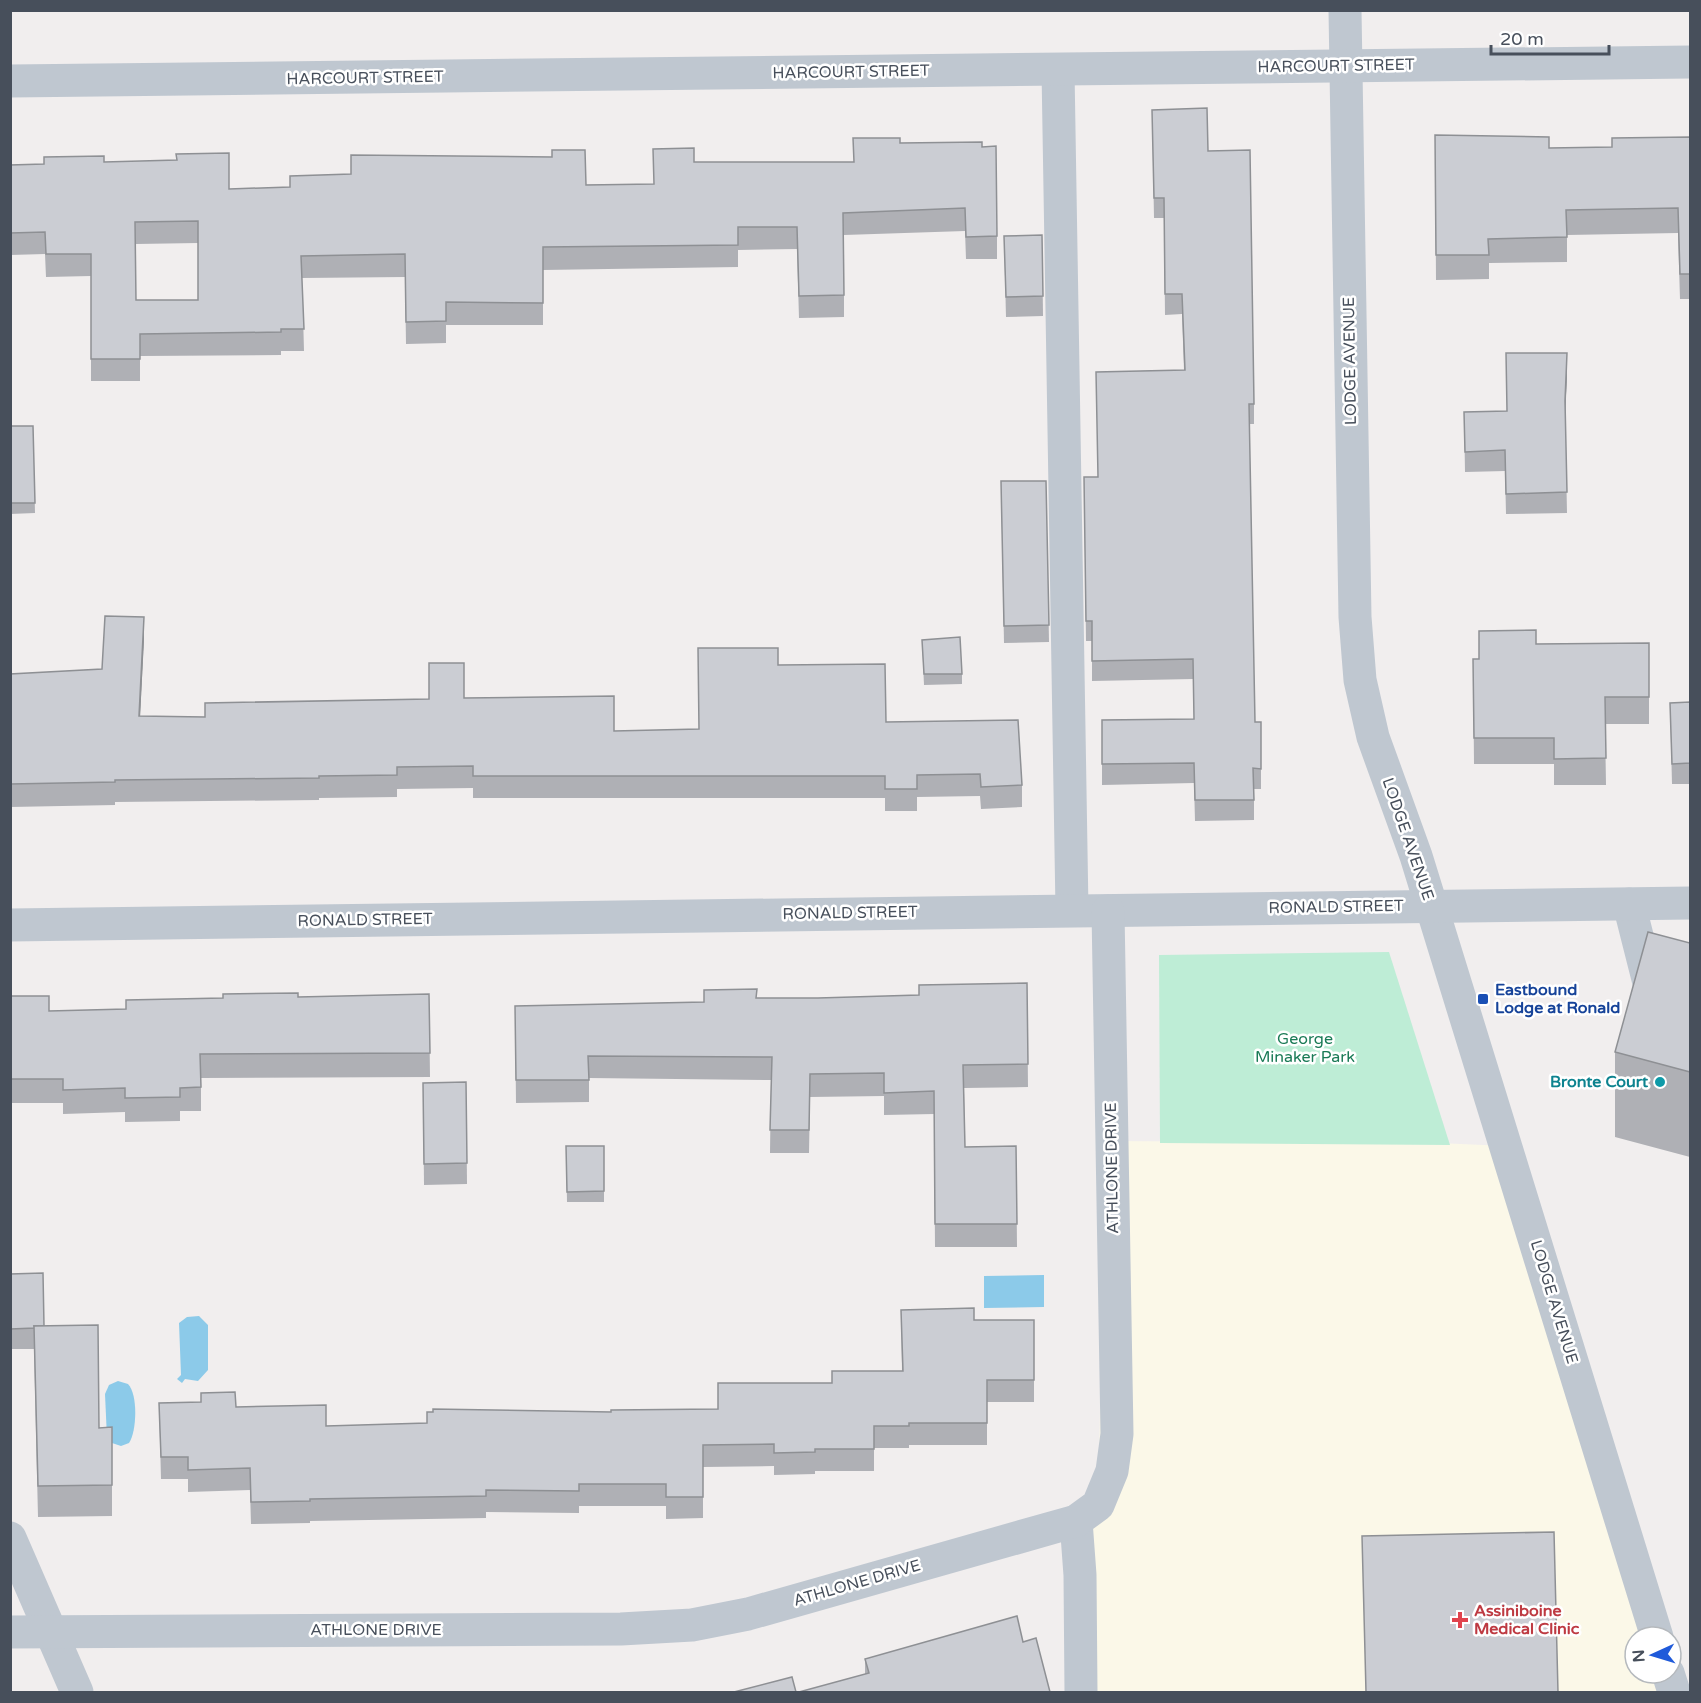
<svg xmlns="http://www.w3.org/2000/svg" width="1701" height="1703" viewBox="0 0 1701 1703" font-family="'Varela Round',sans-serif">
  <style>
    .commercial { fill: #fbf8e8 }
    .green { fill: #beedd6 }
    .water { fill: #8ccae9 }
    .lines { fill: none; stroke-linecap: round; stroke-linejoin: round }
    .minor { stroke: #bfc7d0; stroke-width: 33 }
    .wall { fill: #afb0b5; fill-rule: evenodd }
    .shaded-wall { fill: #8e9094 }
    .building { fill: #cbcdd3; stroke: #8e9094; stroke-width: 1.5; fill-rule: evenodd }
    .transit-dot { fill: #1a4fb4; stroke: #fff; stroke-width: 2 }
    .culture-dot { fill: #0f9aa8; stroke: #fff; stroke-width: 2 }
    .health-dot { fill: #e0444e; stroke: #fff; stroke-width: 2 }
    .labels { text-anchor: middle; dominant-baseline: central; stroke-width: 5; stroke-linejoin: round; paint-order: stroke }
    .street-label { font-size: 16px; fill: #474f5b; stroke: #fff }
    .transit-label { font-size: 16px; font-weight: bold; fill: #164399; stroke: #fff; text-anchor: start }
    .park-label { font-size: 16px; fill: #1a7a56; stroke: #fff }
    .culture-label { font-size: 16px; font-weight: bold; fill: #0d838f; stroke: #fff; text-anchor: end }
    .health-label { font-size: 16px; font-weight: bold; fill: #be3a42; stroke: #fff; text-anchor: start }
  </style>
  <rect width="100%" height="100%" fill="#f1eeee"/>
  <!-- commercial -->
  <polygon class="commercial" points="1105,1141 1438,1143 1506,1146 1657,1637 1635,1637 1635,1673 1668,1673 1674,1692 1081,1692 1080,1575 1099,1465"/>
  <!-- green -->
  <polygon class="green" points="1389,952 1450,1145 1160,1143 1159,955"/>
  <!-- water -->
  <g class="water">
    <polygon points="1044,1275 1044,1307 984,1308 984,1276"/>
    <polygon points="199,1316 208,1325 208,1370 198,1381 185,1379 182,1383 177,1379 181,1375 179,1323 187,1317"/>
    <path d="M 118,1381 L 128,1384 C 138,1394 137,1431 129,1443 L 121,1446 L 109,1442 L 107,1438 L 105,1394 L 109,1385 Z"/>
  </g>
  <g class="lines">
    <!-- minor -->
    <g class="minor">
      <polyline points="1345,10 1355,617 1360,680 1373,737 1416,856 1657,1637"/>
      <polyline points="1058,70 1072,910"/>
      <polyline points="10,81 1690,62"/>
      <polyline points="1629,904 1650,987 1668,1000 1690,1005"/>
      <polyline points="10,925 1690,903"/>
      <polyline points="1076,1521 1080,1575 1081,1692"/>
      <polyline points="10,1538 77,1692"/>
      <polyline points="10,1632 621,1629 692,1625 748,1614 1076,1521 1098,1505 1112,1471 1117,1434 1108,911"/>
      <polyline points="1668,1673 1674,1692"/>
    </g>
  </g>
  <!-- wall -->
  <g class="wall">
    <polygon points="1152,110 1208,151 1254,404 1254,424 1249,424 1255,722 1261,769 1261,789 1254,789 1254,820 1195,821 1194,783 1102,785 1102,720 1194,719 1193,679 1092,681 1092,641 1086,641 1084,477 1097,477 1184,370 1182,314 1165,315 1164,218 1154,218"/>
    <polygon points="1435,135 1549,148 1612,147 1690,137 1690,299 1680,299 1678,233 1567,235 1567,262 1489,263 1489,279 1436,280"/>
    <path d="M 900,143 L 982,147 L 997,236 L 997,259 L 966,259 L 965,231 L 844,235 L 844,317 L 799,318 L 797,249 L 738,250 L 738,267 L 543,270 L 543,325 L 446,325 L 446,343 L 406,344 L 405,277 L 302,278 L 304,351 L 281,351 L 281,355 L 140,356 L 140,381 L 91,381 L 91,276 L 46,277 L 45,254 L 10,255 L 10,165 L 104,162 L 229,189 L 654,184 L 694,162 L 853,162 ZM 198,243 L 198,300 L 136,300 L 136,244 Z"/>
    <polygon points="1042,235 1043,316 1006,317 1004,236"/>
    <polygon points="1567,374 1565,414 1567,513 1506,514 1505,471 1465,472 1464,412 1506,411"/>
    <polygon points="10,426 33,426 35,513 10,514"/>
    <polygon points="1001,481 1046,481 1049,642 1004,643"/>
    <polygon points="144,639 140,716 205,717 464,698 614,731 699,729 778,665 886,722 1022,785 1022,807 981,809 980,796 917,797 917,811 885,811 885,798 473,798 473,788 397,789 397,797 319,798 319,800 115,802 115,805 10,807 10,674 102,669"/>
    <polygon points="922,640 962,674 962,684 924,685"/>
    <polygon points="1649,643 1649,724 1605,724 1606,785 1554,785 1554,764 1474,764 1473,659 1479,659 1536,644"/>
    <polygon points="1690,702 1690,784 1672,784 1670,703"/>
    <polygon points="1690,943 1690,1157 1615,1137 1615,1052"/>
    <polygon points="1027,983 1028,1087 964,1088 965,1147 1016,1146 1017,1247 935,1247 934,1114 884,1115 884,1096 810,1097 809,1153 770,1153 771,1080 589,1078 589,1102 516,1103 515,1006 704,1002 757,998 818,998 919,995"/>
    <polygon points="429,994 430,1077 201,1078 201,1111 180,1111 180,1121 125,1122 125,1112 63,1114 63,1103 10,1103 10,996 49,1011 126,1009 298,997"/>
    <polygon points="466,1082 467,1184 424,1185 423,1083"/>
    <polygon points="566,1146 604,1146 604,1202 567,1202"/>
    <polygon points="10,1274 44,1326 99,1428 112,1427 112,1516 38,1517 34,1349 10,1349"/>
    <polygon points="901,1310 974,1320 1034,1320 1034,1402 987,1402 987,1445 909,1445 909,1448 874,1448 874,1471 815,1471 815,1474 774,1475 774,1466 703,1467 703,1518 666,1519 666,1506 579,1506 579,1513 486,1512 486,1518 310,1521 310,1523 251,1524 250,1490 188,1492 188,1479 161,1479 159,1403 236,1407 326,1426 427,1423 611,1412 718,1409 832,1383 902,1371"/>
    <polygon points="1023,1642 1050,1692 865,1674 865,1659"/>
  </g>
  <!-- shaded-wall -->
  <g class="shaded-wall">
    <polygon points="1567,353 1567,374 1565,422 1565,401"/>
    <polygon points="144,617 144,639 139,738 139,716"/>
  </g>
  <!-- building -->
  <g class="building">
    <polygon points="1207,108 1208,151 1250,150 1254,404 1249,404 1255,722 1261,722 1261,769 1253,768 1254,800 1195,800 1194,763 1102,764 1102,720 1194,719 1193,659 1092,661 1092,621 1086,621 1084,477 1098,477 1096,372 1185,370 1182,294 1165,294 1164,198 1154,198 1152,110"/>
    <polygon points="1435,135 1549,137 1549,148 1612,147 1612,138 1690,137 1690,274 1680,274 1678,208 1566,210 1567,237 1488,239 1489,255 1436,255"/>
    <path d="M 853,138 L 900,138 L 900,143 L 982,142 L 982,147 L 996,146 L 997,236 L 966,237 L 965,208 L 843,213 L 844,295 L 799,296 L 797,227 L 738,227 L 738,245 L 543,247 L 543,303 L 446,302 L 446,321 L 406,322 L 405,254 L 301,256 L 304,329 L 281,329 L 281,332 L 140,334 L 140,359 L 91,359 L 91,254 L 46,254 L 45,232 L 10,233 L 10,165 L 44,164 L 44,157 L 104,156 L 104,162 L 177,160 L 176,154 L 229,153 L 229,189 L 290,187 L 290,176 L 351,174 L 351,155 L 552,157 L 552,150 L 585,150 L 586,185 L 654,184 L 653,149 L 694,148 L 694,162 L 854,162 ZM 198,221 L 198,300 L 136,300 L 135,222 Z"/>
    <polygon points="1042,235 1043,296 1006,297 1004,236"/>
    <polygon points="1506,353 1567,353 1565,401 1567,492 1506,494 1505,450 1465,452 1464,412 1507,411"/>
    <polygon points="10,426 33,426 35,503 10,503"/>
    <polygon points="1001,481 1046,481 1049,625 1004,626"/>
    <polygon points="105,616 144,617 139,716 205,717 205,703 429,699 429,663 464,663 464,698 614,696 614,731 699,729 698,648 778,648 778,665 885,664 886,722 1018,720 1022,785 981,787 980,774 917,775 917,789 885,789 885,776 473,776 473,766 397,767 397,775 319,776 319,778 115,780 115,782 10,784 10,674 102,669"/>
    <polygon points="1536,630 1536,644 1649,643 1649,697 1605,697 1606,758 1554,759 1554,738 1474,738 1473,659 1479,659 1479,631"/>
    <polygon points="960,637 962,674 924,674 922,640"/>
    <polygon points="1690,702 1690,763 1672,764 1670,703"/>
    <polygon points="1648,932 1690,943 1690,1072 1615,1052"/>
    <polygon points="1027,983 1028,1064 963,1065 965,1147 1016,1146 1017,1224 935,1224 934,1091 884,1093 884,1073 810,1074 809,1130 770,1130 772,1057 588,1056 589,1080 516,1080 515,1006 704,1002 704,990 757,989 756,998 818,998 919,995 919,985"/>
    <polygon points="298,993 298,997 429,994 430,1053 200,1054 201,1087 180,1088 180,1097 125,1098 125,1088 63,1090 63,1079 10,1079 10,996 49,996 49,1011 126,1009 126,1000 223,998 223,994"/>
    <polygon points="466,1082 467,1163 424,1164 423,1083"/>
    <polygon points="566,1146 604,1146 604,1191 567,1192"/>
    <polygon points="43,1273 44,1326 34,1326 35,1328 10,1329 10,1274"/>
    <polygon points="974,1308 974,1320 1034,1320 1034,1380 987,1380 987,1423 909,1423 909,1426 874,1426 874,1449 815,1449 815,1452 774,1453 774,1444 703,1445 703,1497 666,1497 666,1484 579,1484 579,1491 486,1490 486,1496 310,1499 310,1501 251,1502 250,1468 188,1470 188,1457 161,1457 159,1403 201,1402 201,1393 235,1392 236,1407 326,1405 326,1426 427,1423 427,1412 433,1412 433,1409 611,1412 611,1410 718,1409 718,1383 832,1383 832,1371 903,1371 901,1310"/>
    <polygon points="98,1325 99,1428 112,1427 112,1485 38,1486 34,1326"/>
    <polygon points="1554,1532 1558,1692 1366,1692 1362,1536"/>
    <polygon points="1017,1616 1023,1642 1036,1638 1050,1692 799,1692 869,1673 865,1659"/>
    <polygon points="792,1677 796,1692 734,1692"/>
  </g>
  <!-- markers -->
  <rect class="transit-dot" x="1477" y="993" width="12" height="12" rx="3"/>
  <circle class="culture-dot" cx="1660" cy="1082" r="6"/>
  <path class="health-dot" d="M1457 1611h6v6h6v6h-6v6h-6v-6h-6v-6h6z"/>
  <g class="labels">
    <!-- street labels -->
    <g class="street-label">
      <text transform="translate(1336 66) rotate(-1)">HARCOURT STREET</text>
      <text transform="translate(851 72) rotate(-1)">HARCOURT STREET</text>
      <text transform="translate(365 78) rotate(-1)">HARCOURT STREET</text>
      <text transform="translate(1350 361) rotate(-91)">LODGE AVENUE</text>
      <text transform="translate(1408 839) rotate(71)">LODGE AVENUE</text>
      <text transform="translate(1336 907) rotate(-1)">RONALD STREET</text>
      <text transform="translate(850 913) rotate(-1)">RONALD STREET</text>
      <text transform="translate(365 920) rotate(-1)">RONALD STREET</text>
      <text transform="translate(1112 1168) rotate(-91)">ATHLONE DRIVE</text>
      <text transform="translate(1554 1302) rotate(73)">LODGE AVENUE</text>
      <text transform="translate(857 1583) rotate(-16)">ATHLONE DRIVE</text>
      <text x="376" y="1630">ATHLONE DRIVE</text>
    </g>
    <!-- transit labels -->
    <g class="transit-label">
      <text x="1495" y="990">Eastbound<tspan x="1495" dy="18">Lodge at Ronald</tspan></text>
    </g>
    <!-- park labels -->
    <g class="park-label">
      <text x="1305" y="1039">George<tspan x="1305" dy="18">Minaker Park</tspan></text>
    </g>
    <!-- culture labels -->
    <g class="culture-label">
      <text x="1648" y="1082">Bronte Court</text>
    </g>
    <!-- health labels -->
    <g class="health-label">
      <text x="1474" y="1611">Assiniboine<tspan x="1474" dy="18">Medical Clinic</tspan></text>
    </g>
  </g>
  <!-- border -->
  <rect width="1701" height="1703" fill="none" stroke="#474f5b" stroke-width="24"/>
  <!-- north arrow -->
  <g transform="translate(1653 1655) rotate(266)"><circle r="28" fill="#ffffff" stroke="#b5b9bd" stroke-width="1.5"/>
  <path d="M0-4.5L10 22L0 15L-10 22Z" fill="#1f5ada"/>
  <text y="-9" font-size="16" font-weight="bold" text-anchor="middle" fill="#474f5b">N</text>
  </g>
  <!-- scale -->
  <path d="M1491 45v9h118v-9" fill="none" stroke="#474f5b" stroke-width="3"/>
  <text x="1500" y="45" font-size="18" fill="#474f5b" stroke="#ffffff" stroke-width="4.5" paint-order="stroke">20 m</text>
</svg>
